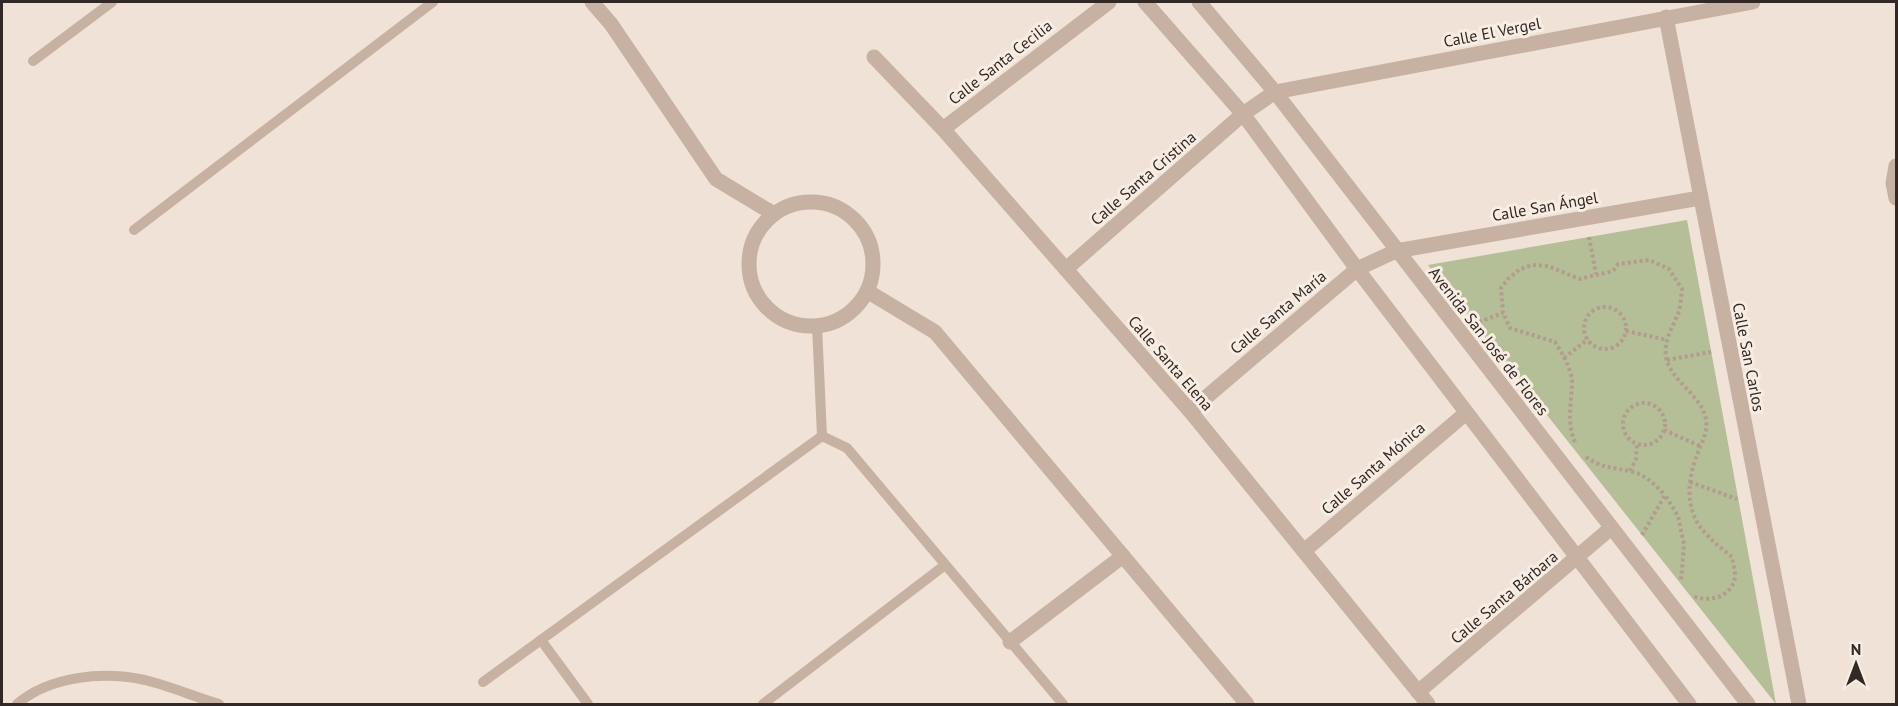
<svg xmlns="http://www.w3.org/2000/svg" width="1898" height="706" viewBox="0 0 1898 706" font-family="'PT Sans',sans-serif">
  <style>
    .green { fill: #b4be97 }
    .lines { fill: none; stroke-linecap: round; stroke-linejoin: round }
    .path { stroke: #b39b8e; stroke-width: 4; stroke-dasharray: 3 3; stroke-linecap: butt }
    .lane { stroke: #c7b1a3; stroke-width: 10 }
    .street { stroke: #c7b1a3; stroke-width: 15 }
    .labels { text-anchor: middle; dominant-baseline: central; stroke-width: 6; stroke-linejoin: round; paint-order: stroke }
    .street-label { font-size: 16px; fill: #322825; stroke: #f8ede2 }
  </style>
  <rect width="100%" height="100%" fill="#f0e2d6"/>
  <!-- green -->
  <polygon class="green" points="1687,220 1776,704 1428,265"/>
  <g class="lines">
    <!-- path -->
    <g class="path">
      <polyline points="1589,237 1596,274"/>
      <circle cx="1605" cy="328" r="21"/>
      <polyline points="1479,322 1503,313"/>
      <polyline points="1626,331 1667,340"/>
      <polyline points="1564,358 1588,339"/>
      <polyline points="1667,360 1711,352"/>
      <circle cx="1644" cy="424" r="21"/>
      <polyline points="1664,430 1700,446"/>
      <path d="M 1575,442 C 1566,422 1572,401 1572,381 C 1571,368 1562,353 1555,342 L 1510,328 L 1503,313 L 1501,288 L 1508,279 L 1520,269 L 1532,265 L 1548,266 L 1579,279 L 1613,271 L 1618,264 L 1649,260 L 1669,269 L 1682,289 C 1681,296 1681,304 1679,311 C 1675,323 1667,334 1666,346 C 1661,378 1702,392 1706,420 C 1708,433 1701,444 1697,455 C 1686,483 1685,514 1708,536 C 1715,544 1724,550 1732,557 C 1733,563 1735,570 1735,577 C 1732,597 1709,603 1693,596"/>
      <path d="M 1586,457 C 1603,469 1614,467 1633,472 C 1646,475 1655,485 1665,495"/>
      <polyline points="1630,471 1636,459 1637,444"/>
      <polyline points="1690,482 1737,499"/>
      <polyline points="1642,535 1665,495 1678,516 1684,545 1681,581"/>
    </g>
    <!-- lane -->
    <g class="lane">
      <polyline points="33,61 112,2"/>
      <polyline points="134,230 433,2"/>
      <polyline points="817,326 822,436"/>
      <polyline points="822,436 847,448 1063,704"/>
      <polyline points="541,640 588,704"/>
      <polyline points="483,682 822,436"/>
      <path d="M 17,704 C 50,676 103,671 145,680 C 170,686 195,697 219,704"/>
      <polyline points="763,704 945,565"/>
    </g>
    <!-- street -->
    <g class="street">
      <polyline points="592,2 611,24 716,179 774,214"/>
      <polyline points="1145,2 1243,114 1357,269 1689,704"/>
      <polyline points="1199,2 1275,92 1748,704"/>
      <polyline points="1666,17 1799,704"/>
      <polyline points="874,57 943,129 1190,411 1428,704"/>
      <polyline points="943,129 1109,2"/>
      <polyline points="1896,166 1893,183 1896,198"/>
      <circle cx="811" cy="264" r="62"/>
      <polyline points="1066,269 1243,114 1275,92 1753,2"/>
      <polyline points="867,291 935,332 1247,704"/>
      <polyline points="1190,411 1357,269 1396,251 1700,198"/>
      <polyline points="1304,551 1466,413"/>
      <polyline points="1010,642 1123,556"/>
      <polyline points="1418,692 1611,528"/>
    </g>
  </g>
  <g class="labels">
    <!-- street labels -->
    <g class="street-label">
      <text transform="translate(1492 32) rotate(-11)">Calle El Vergel</text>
      <text transform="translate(1000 62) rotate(-38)">Calle Santa Cecilia</text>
      <text transform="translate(1143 178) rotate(-41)">Calle Santa Cristina</text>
      <text transform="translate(1545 206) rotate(-10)">Calle San Ángel</text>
      <text transform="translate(1278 312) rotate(-40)">Calle Santa María</text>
      <text transform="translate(1489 341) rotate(52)">Avenida San José de Flores</text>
      <text transform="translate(1749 357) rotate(79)">Calle San Carlos</text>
      <text transform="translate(1171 363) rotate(49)">Calle Santa Elena</text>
      <text transform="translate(1373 468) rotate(-41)">Calle Santa Mónica</text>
      <text transform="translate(1504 597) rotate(-40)">Calle Santa Bárbara</text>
    </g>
  </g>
  <!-- border -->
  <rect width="1898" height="706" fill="none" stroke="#322825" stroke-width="6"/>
  <!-- north arrow -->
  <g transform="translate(1856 664)" stroke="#f8ede2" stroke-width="4.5" paint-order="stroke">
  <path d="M0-4.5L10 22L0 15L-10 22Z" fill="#322825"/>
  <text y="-9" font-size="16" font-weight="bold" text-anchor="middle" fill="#322825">N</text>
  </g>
</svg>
